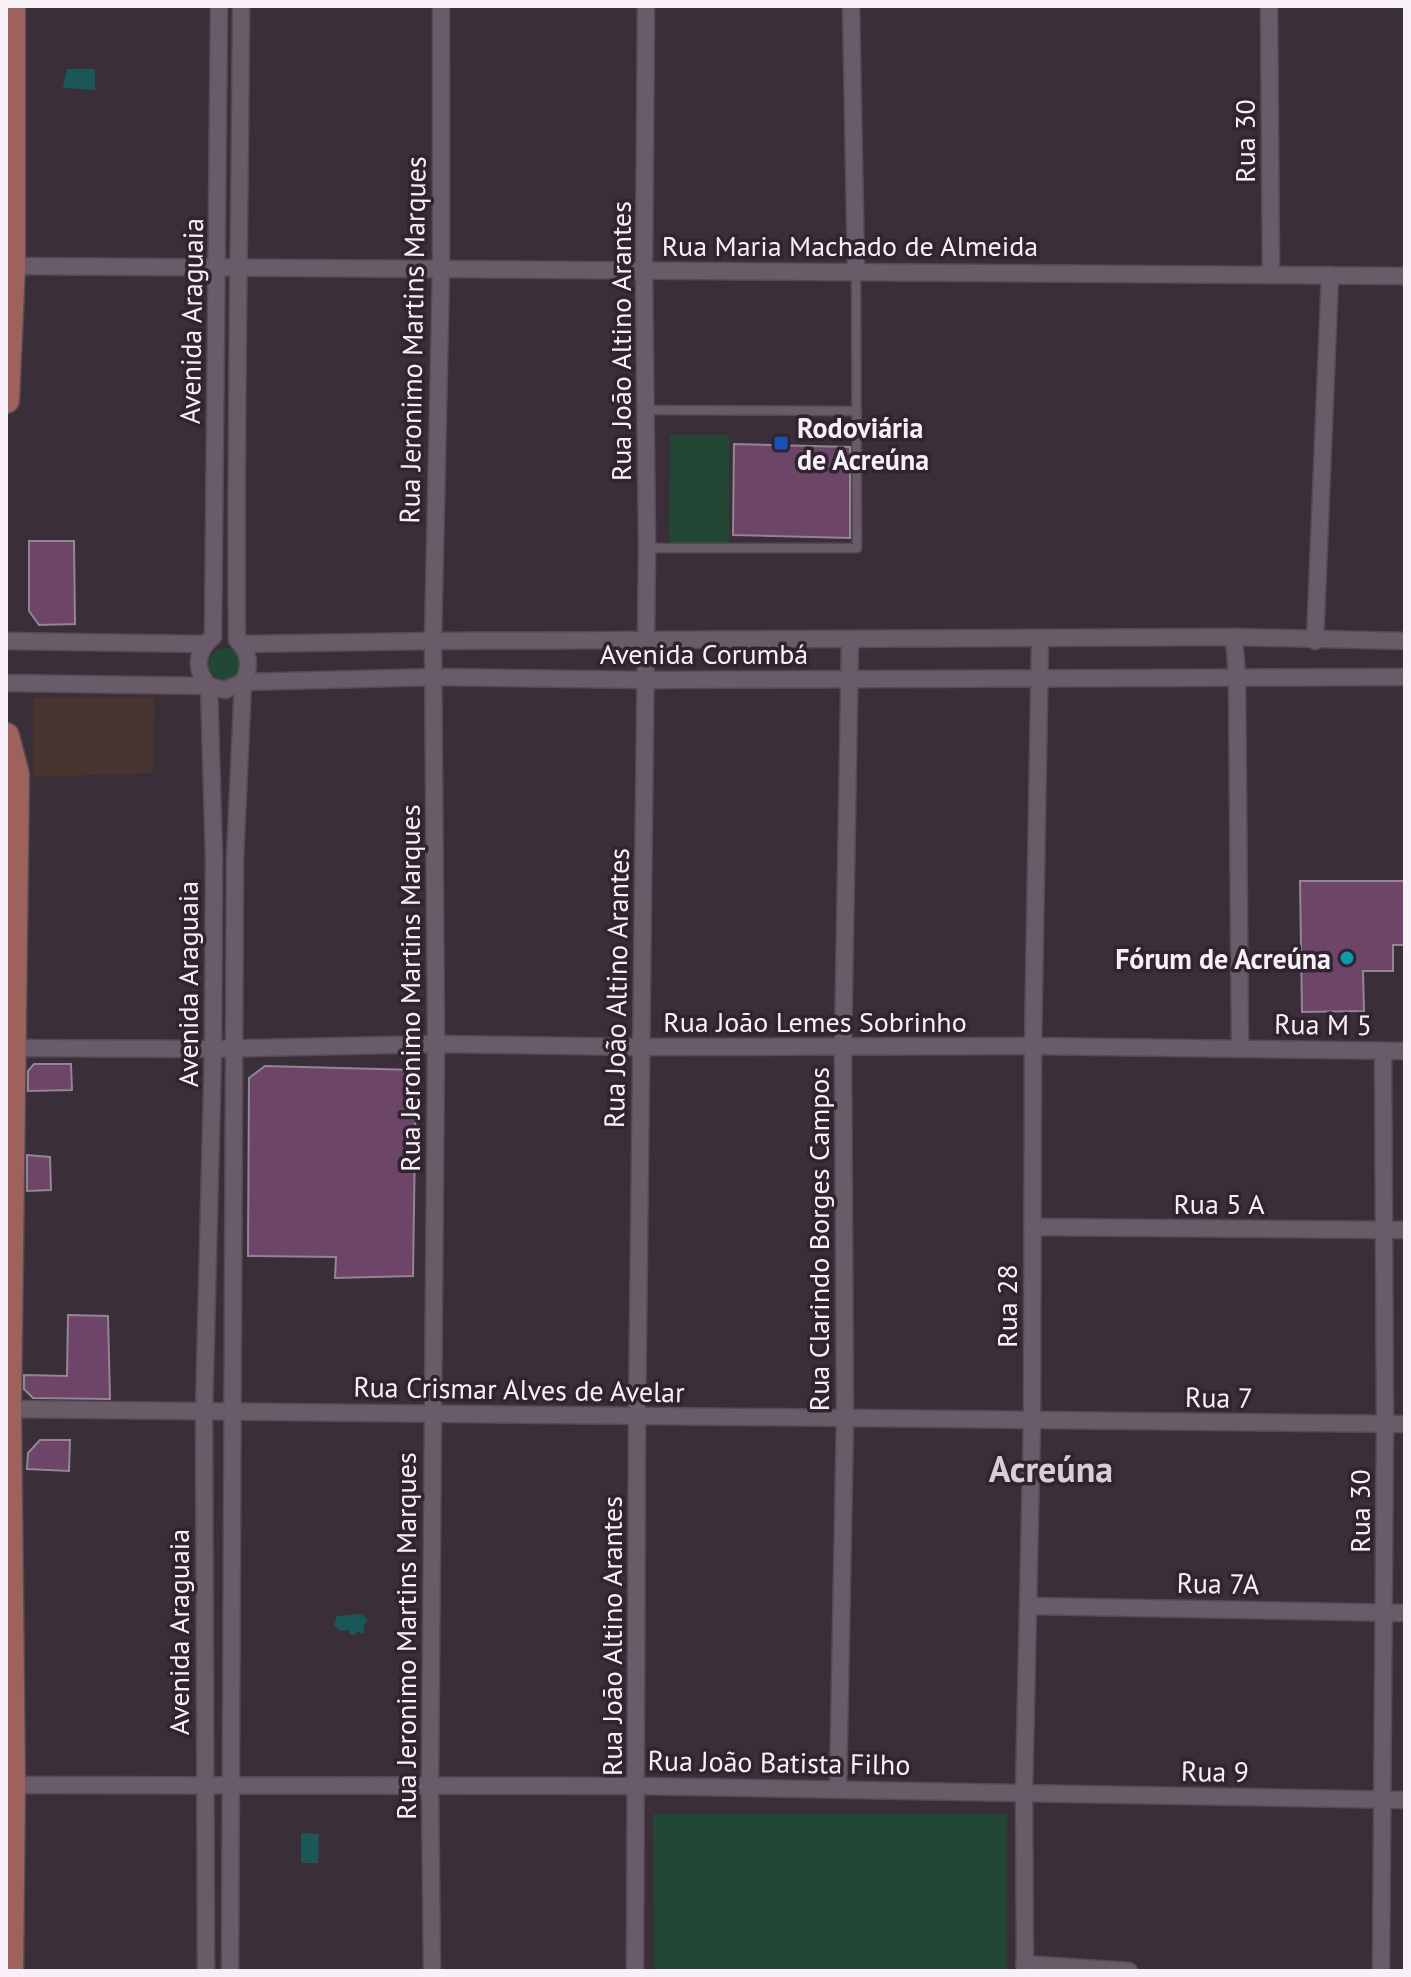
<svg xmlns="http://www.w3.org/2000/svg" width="1411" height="1977" viewBox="0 0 1411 1977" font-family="'PT Sans',sans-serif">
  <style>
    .education { fill: #48352f }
    .green { fill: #224735 }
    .water { fill: #1b5759 }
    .building { fill: #6c4569; stroke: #938592; stroke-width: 2 }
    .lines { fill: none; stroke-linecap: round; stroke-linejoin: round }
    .lane-casing { stroke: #554a54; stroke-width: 11 }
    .street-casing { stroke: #554a54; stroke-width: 19 }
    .primary-casing { stroke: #554a54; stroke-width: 29 }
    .lane { stroke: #695b67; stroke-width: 8 }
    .street { stroke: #695b67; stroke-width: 16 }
    .primary { stroke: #9e625c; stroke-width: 26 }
    .transit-dot { fill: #1a4fb4; stroke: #30242e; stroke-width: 3 }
    .culture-dot { fill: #0f9aa8; stroke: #30242e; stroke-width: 3 }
    .labels { text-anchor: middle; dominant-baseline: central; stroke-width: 7; stroke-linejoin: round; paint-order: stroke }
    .street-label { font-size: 28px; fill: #f8f0f7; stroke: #30242e }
    .poi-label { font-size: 28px; font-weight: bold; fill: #f8f0f7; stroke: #30242e; text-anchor: start }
    .district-label { font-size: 36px; font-weight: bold; fill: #dbccd9; stroke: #30242e }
  </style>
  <rect width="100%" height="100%" fill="#3a2e39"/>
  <!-- education -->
  <polygon class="education" points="33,698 155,698 153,773 33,777"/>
  <!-- green -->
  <g class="green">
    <polygon points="670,435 729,435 729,546 669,546"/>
    <circle cx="225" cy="664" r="16"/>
    <polygon points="653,1814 1007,1814 1007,1971 654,1971"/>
  </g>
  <!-- water -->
  <g class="water">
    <polygon points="67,69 95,69 95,90 63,88"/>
    <polygon points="362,1614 368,1620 364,1626 364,1634 357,1631 354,1635 349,1634 349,1630 340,1631 334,1625 337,1616"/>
    <polygon points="301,1833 319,1834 318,1863 301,1863"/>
  </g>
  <!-- building -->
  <g class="building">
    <polygon points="734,444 850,447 850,538 733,535"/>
    <polygon points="29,541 74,541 75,624 39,625 29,611"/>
    <polygon points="1300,881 1405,881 1405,945 1393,945 1393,971 1363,971 1364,1011 1302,1012"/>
    <polygon points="34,1064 71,1064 72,1090 28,1091 28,1071"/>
    <polygon points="265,1066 416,1070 413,1276 335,1278 336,1257 248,1256 249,1078"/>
    <polygon points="27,1155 50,1157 51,1190 27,1191"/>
    <polygon points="68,1315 108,1316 110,1399 33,1398 24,1389 24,1375 67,1376"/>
    <polygon points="40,1440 70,1440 69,1471 27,1469 28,1453"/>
  </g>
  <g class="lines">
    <!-- lane casing -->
    <g class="lane-casing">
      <g id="lane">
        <polyline points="646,410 857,411"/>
        <polyline points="647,548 857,548 856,271"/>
      </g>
    </g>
    <!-- street casing -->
    <g class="street-casing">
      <g id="street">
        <polyline points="851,6 856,271"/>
        <polyline points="1269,6 1271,275"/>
        <polyline points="6,266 1405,276"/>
        <polyline points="1234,637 1237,677 1240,1049"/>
        <polyline points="6,641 205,644"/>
        <polyline points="1315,641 1330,275"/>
        <polyline points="241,644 433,641 1234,637 1405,641"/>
        <polyline points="6,683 209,686 225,690 243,682 435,677 645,680 1405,677"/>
        <polyline points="7,1048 213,1049 436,1044 641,1047 1033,1046 1405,1051"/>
        <polyline points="1032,1227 1405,1230"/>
        <polyline points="6,1409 1405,1424"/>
        <polyline points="1030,1606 1405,1613"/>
        <polyline points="6,1785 638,1786 1405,1800"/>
        <polyline points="838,1789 845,1419 843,1047 850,640"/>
        <polyline points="1024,1964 1129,1971"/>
        <path d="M 206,1971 L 204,1411 L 213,1049 L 214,859 L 209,686 C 194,670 196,650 213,637 L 219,6"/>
        <path d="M 230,1971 L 235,859 L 243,682 C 251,666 250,653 237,640 C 235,428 240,217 241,6"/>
        <polyline points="432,1971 430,1786 436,1044 433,641 441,269 441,6"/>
        <polyline points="635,1971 637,1417 647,548 644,270 646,6"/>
        <polyline points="1025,1971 1024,1792 1032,1421 1033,1046 1040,640"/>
        <polyline points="1381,1971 1385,1424 1383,1051"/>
      </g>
    </g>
    <!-- primary casing -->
    <g class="primary-casing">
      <g id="primary">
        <polyline points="6,400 12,266 12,6"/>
        <polyline points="6,736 16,774 8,1409 12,1785 10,1971"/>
      </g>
    </g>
    <!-- lane -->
    <use href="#lane" class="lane"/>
    <!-- street -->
    <use href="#street" class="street"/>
    <!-- primary -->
    <use href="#primary" class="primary"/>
  </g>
  <!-- markers -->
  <rect class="transit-dot" x="773" y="435" width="16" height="16" rx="4"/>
  <circle class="culture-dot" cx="1347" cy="958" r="8"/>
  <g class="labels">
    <!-- street labels -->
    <g class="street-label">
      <text transform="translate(1244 141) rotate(-90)">Rua 30</text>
      <text x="850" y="245">Rua Maria Machado de Almeida</text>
      <text transform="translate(191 321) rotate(-89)">Avenida Araguaia</text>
      <text transform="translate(412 340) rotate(-89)">Rua Jeronimo Martins Marques</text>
      <text transform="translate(620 341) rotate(-90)">Rua João Altino Arantes</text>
      <text x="704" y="653">Avenida Corumbá</text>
      <text transform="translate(187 984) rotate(-90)">Avenida Araguaia</text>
      <text transform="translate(409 988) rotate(-90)">Rua Jeronimo Martins Marques</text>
      <text transform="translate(616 988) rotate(-89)">Rua João Altino Arantes</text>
      <text x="815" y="1021">Rua João Lemes Sobrinho</text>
      <text transform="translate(1323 1024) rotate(1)">Rua M 5</text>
      <text x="1219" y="1203">Rua 5 A</text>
      <text transform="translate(818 1239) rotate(-90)">Rua Clarindo Borges Campos</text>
      <text transform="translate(1006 1306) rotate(-90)">Rua 28</text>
      <text transform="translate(519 1389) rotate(1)">Rua Crismar Alves de Avelar</text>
      <text transform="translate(1219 1397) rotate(1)">Rua 7</text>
      <text transform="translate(1359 1511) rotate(-90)">Rua 30</text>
      <text transform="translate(1218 1583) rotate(1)">Rua 7A</text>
      <text transform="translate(178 1632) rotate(-90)">Avenida Araguaia</text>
      <text transform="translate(405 1636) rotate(-90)">Rua Jeronimo Martins Marques</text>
      <text transform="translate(611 1636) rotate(-90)">Rua João Altino Arantes</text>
      <text transform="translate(779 1762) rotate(1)">Rua João Batista Filho</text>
      <text transform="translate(1215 1771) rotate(1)">Rua 9</text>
    </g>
    <!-- poi labels -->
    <g class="poi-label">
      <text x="797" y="427">Rodoviária<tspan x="797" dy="32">de Acreúna</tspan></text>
      <text x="1331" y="958" text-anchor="end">Fórum de Acreúna</text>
    </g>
    <!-- district labels -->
    <g class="district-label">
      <text x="1051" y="1468">Acreúna</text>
    </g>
  </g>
  <!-- border -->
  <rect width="1411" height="1977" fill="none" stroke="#f8f0f7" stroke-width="16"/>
</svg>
